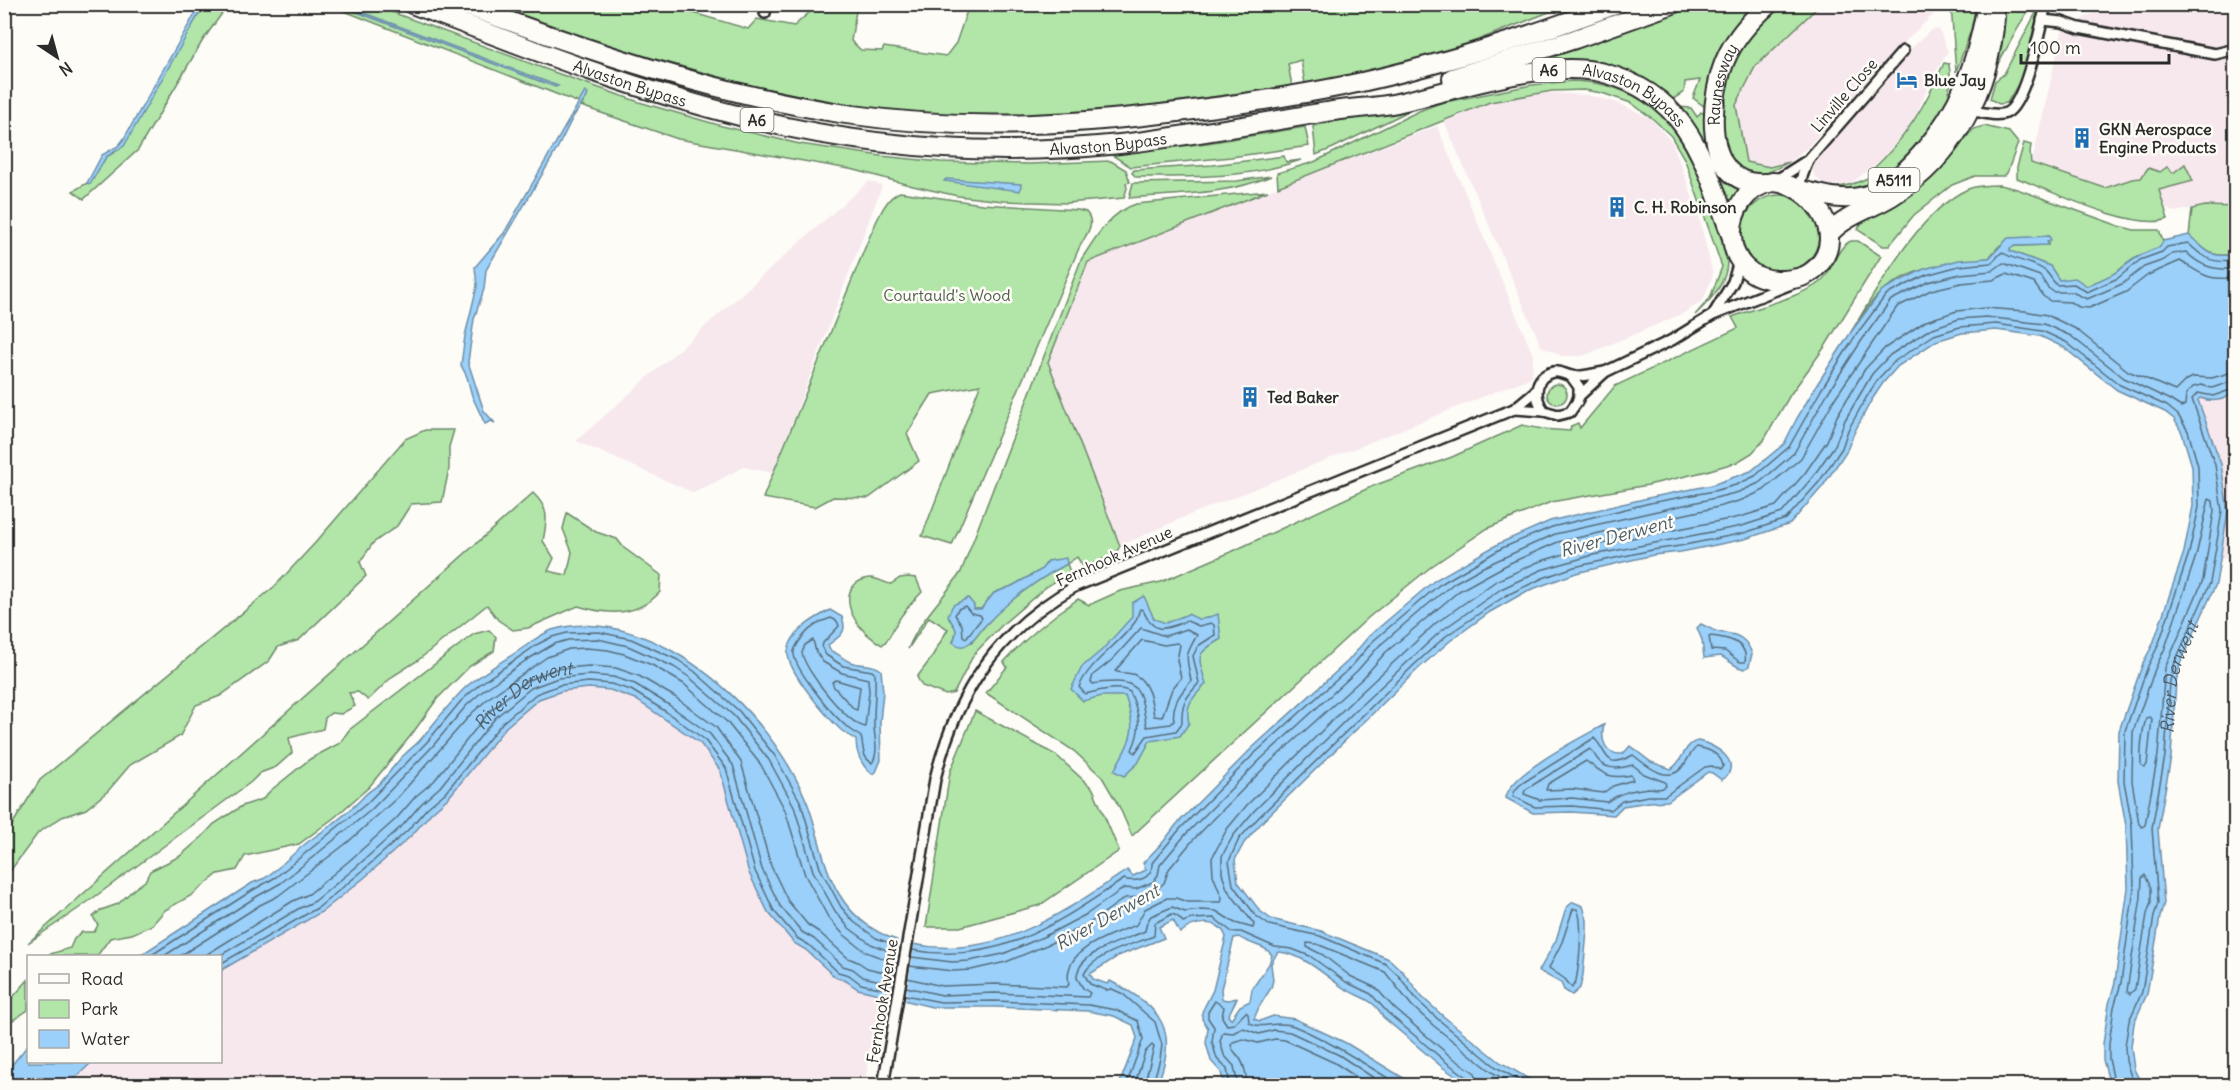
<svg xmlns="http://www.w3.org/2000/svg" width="2240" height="1090" viewBox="0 0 2240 1090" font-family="Delius,sans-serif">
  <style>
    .built { fill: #f7e8ee }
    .green { fill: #b1e6a8; stroke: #6e886a; stroke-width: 1.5; fill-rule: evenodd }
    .water { fill: #9ad0f9; stroke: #6e8ea7; stroke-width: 1.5; fill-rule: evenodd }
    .pier { fill: #fdfcf7 }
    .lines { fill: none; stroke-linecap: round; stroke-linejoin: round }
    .shore { stroke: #576d7d; stroke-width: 1.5 }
    .street-casing { stroke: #2b2b2b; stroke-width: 14 }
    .highway-casing { stroke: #2b2b2b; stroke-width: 22 }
    .street { stroke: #fdfcf7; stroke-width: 9 }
    .highway { stroke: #fdfcf7; stroke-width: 18 }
    .labels { text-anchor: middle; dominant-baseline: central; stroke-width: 5; stroke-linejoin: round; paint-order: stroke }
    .shield { fill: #fdfcf7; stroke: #6a6a68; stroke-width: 1.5 }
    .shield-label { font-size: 15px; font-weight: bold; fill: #2b2b2b }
    .poi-label { font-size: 16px; font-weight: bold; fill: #2b2b2b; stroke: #fdfcf7; text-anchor: start }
    .street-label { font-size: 16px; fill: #2b2b2b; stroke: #fdfcf7 }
    .park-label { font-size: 16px; fill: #4c5a4a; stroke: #fdfcf7 }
    .water-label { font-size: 18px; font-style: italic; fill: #4c5d69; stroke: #fdfcf7 }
  </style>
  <rect width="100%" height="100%" fill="#fdfcf7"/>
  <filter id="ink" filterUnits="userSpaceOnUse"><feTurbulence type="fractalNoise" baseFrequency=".0167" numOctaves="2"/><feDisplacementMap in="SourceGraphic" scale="12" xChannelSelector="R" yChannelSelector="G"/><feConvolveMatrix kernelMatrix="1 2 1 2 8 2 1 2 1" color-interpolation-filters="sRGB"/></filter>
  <g filter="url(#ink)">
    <!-- built -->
    <g class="built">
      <polygon points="1820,5 1937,5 1938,10 1888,58 1807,148 1789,162 1770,167 1746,162 1736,105 1755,67"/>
      <polygon points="2100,5 2235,5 2235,207 2205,206 2175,212 2032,162 2062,31 2093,13"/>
      <polygon points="1939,29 1948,52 1933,77 1913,121 1887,154 1869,170 1851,183 1825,186 1814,175 1812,168 1824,149 1909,50 1931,30"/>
      <polygon points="1549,93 1588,95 1618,103 1650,118 1672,142 1684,173 1699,217 1713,275 1703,301 1684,313 1583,356 1562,356 1541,346 1444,121 1500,99"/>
      <polygon points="1437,126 1533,355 1532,377 1182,518 1120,546 1048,362 1088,262 1194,219"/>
      <polygon points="869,181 882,186 773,473 744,467 694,493 576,441"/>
      <polygon points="2235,393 2235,556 2219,560 2225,537 2227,502 2216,447 2198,400 2200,398 2211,402"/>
      <polygon points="589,688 620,692 635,699 692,737 704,748 720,770 736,821 742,850 752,880 766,908 794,943 806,950 835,977 846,981 858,989 882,997 864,1085 68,1086 92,1062 220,1062 221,971 323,911 364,878 412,835 431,813 449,797 483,753 513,720 539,699 562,691"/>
    </g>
    <!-- green -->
    <g class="green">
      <polygon points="1294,4 1567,5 1450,51 1396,66 1305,84 1301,60 1288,64 1292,86 1058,118 1016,119 876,111 752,86 648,57 573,36 490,5 666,5 748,29 757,19 794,26 812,10 814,5 857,5 851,41 861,50 882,51 884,47 946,56 956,43 969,5"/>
      <polygon points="204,5 228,5 203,40 138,150 84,199 73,191 87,183 90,184 106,157 120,149"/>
      <polygon points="329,5 373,5 548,70 639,102 722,126 800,144 881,156 941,162 1029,164 1111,161 1126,170 1130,182 1126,183 1127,188 1124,198 1067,203 1003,201 958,196 913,186 855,170 678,139 581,106 587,97 585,93 579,103"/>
      <path d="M 1697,5 L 1755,5 C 1731,26 1707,74 1705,107 L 1693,98 L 1700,80 L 1685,82 L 1684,92 L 1670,101 L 1636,77 L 1488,76 Z"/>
      <path d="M 1783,5 L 1820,5 L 1755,67 L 1736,105 L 1746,162 L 1770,167 L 1789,162 C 1780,166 1769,174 1759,174 C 1708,175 1721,84 1737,56 C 1748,35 1765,19 1783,5 Z"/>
      <polygon points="1951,5 1976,5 1971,30 1956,72"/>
      <polygon points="2003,5 2031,5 1995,69 2002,31"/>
      <polygon points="2040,5 2023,76 2007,103 1999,104 1990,99 1995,81 2004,74"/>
      <path d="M 1944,63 L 1949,64 L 1951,83 L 1948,92 L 1955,93 L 1931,133 L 1898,169 L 1865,193 L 1823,189 C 1843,187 1858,184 1875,174 L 1872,170 C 1905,140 1926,104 1944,63 Z"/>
      <path d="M 1572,81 C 1676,83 1706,174 1727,260 C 1728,283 1710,300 1695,315 L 1710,298 L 1722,267 L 1685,160 L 1671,136 L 1653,119 L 1631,103 L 1602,93 L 1584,90 L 1552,91 L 1490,102 L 1278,187 L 1277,173 L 1314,162 L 1419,111 L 1440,103 L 1532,85 Z"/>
      <polygon points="1427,102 1333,148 1316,155 1313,126"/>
      <path d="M 1678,107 L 1691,108 L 1697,117 L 1701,112 L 1707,116 L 1724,176 L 1729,183 L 1741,190 L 1731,209 C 1719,171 1704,138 1678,107 Z"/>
      <path d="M 1984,126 L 2009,132 L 2018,143 L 2007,173 L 2004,176 L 1975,176 L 1952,185 L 1914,215 L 1889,246 L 1883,246 L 1858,230 C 1860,218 1888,208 1899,202 C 1927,185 1949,159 1969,134 L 1974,129 Z"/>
      <polygon points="1305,127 1309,146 1231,157 1131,167 1112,155 1207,143"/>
      <path d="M 2024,143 L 2031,145 L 2030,152 L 2031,163 L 2105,188 L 2132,179 L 2141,178 L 2148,168 L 2160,172 L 2167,167 L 2173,173 L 2185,164 L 2193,181 L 2159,190 L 2168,219 C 2136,232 2051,191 2017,178 L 2017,167 Z"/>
      <path d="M 1284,156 L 1286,162 L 1301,160 C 1247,179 1192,177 1136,177 L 1132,173 L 1134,170 L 1213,165 Z"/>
      <path d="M 1271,176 C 1227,195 1176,194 1129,198 L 1133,183 L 1237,181 Z"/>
      <path d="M 2000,185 L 2017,189 L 2119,226 L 2134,230 L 2159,230 L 2163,241 L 2160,247 C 2140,254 2134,258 2118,271 C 2109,277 2097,281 2087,286 L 2059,280 L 2050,266 L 2010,251 L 2010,248 L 2015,246 L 2048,245 L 2049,236 C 2019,243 2011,227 1989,258 C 1950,263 1910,266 1879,294 C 1868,304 1860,320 1851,332 C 1878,288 1919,211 1968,189 C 1978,185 1989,185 2000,185 Z"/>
      <path d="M 1268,191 L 1088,262 L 1048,362 L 1120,546 L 1116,553 L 1084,568 L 1077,557 L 1067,564 L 1070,572 L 1046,587 L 1004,623 L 974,654 L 954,693 L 946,695 L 922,686 L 917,677 L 930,660 L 948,629 L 929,617 L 908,649 C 920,619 944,598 961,572 L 1081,260 C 1095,238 1110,212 1136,204 ZM 1060,560 C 1049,572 1037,579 1024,589 C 1004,604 987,622 972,642 L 953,642 C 957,631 958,628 949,619 L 974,609 L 981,609 L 994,593 L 1012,586 L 1041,570 L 1048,561 Z"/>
      <path d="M 900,192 L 982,204 L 1078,210 L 1086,212 C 1097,224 1085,236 1079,248 L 952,545 L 922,536 L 980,385 L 932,394 L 907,434 L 919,461 L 869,498 L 833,497 L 815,507 L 763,498 L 869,238 C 876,224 884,198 900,192 Z"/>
      <circle cx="1780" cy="234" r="39"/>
      <path d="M 2205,206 L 2235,207 L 2235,255 C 2210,257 2207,252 2189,236 L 2192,209 Z"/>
      <path d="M 1851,241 L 1858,241 L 1881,256 L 1826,345 L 1790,395 L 1764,440 L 1752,453 L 1737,462 L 1703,472 L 1648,485 L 1551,502 L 1488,528 L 1432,566 L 1369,617 L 1132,836 L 1119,806 L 1102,777 L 1074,751 L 986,693 L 1007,667 L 1004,662 C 1026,637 1050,618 1078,599 L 1089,605 L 1120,591 L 1161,582 L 1231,552 L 1373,486 L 1452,457 L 1522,425 L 1542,429 L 1570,431 L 1571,426 L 1578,423 L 1580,428 L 1615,386 L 1738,328 L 1732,317 C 1755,308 1803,296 1820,282 C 1834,271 1835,248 1851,241 Z"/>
      <circle cx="1557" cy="394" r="10"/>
      <polygon points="425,430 454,430 449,447 449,469 442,502 411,504 397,526 373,543 360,562 366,576 299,640 278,647 269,661 220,696 196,705 180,736 130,765 108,791 86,809 62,817 38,833 5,878 5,836 40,780 275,586 316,542 405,439"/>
      <path d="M 533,493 C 550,509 547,520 543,541 L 554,558 L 548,571 L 567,575 L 572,552 L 563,529 L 567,513 L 596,532 L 617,539 L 624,548 L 661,575 L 660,592 C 637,617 608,615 578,606 L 528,628 L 513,630 L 498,620 L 487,605 L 417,661 L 393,676 L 368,700 L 358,692 L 349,693 L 355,706 L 341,714 L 331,713 L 325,718 L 323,729 L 289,738 L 292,753 L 276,767 L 260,773 L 251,782 L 85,904 L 28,943 Z"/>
      <path d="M 908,577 L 916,578 L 922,592 C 912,602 903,612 896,624 C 891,633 890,639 882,645 C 876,641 868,636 863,630 C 847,614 839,584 869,578 C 876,577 884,583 891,584 L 900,578 Z"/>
      <polygon points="489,630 496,637 494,651 470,666 437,699 412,734 369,787 335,817 299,844 245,856 237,870 218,874 192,895 165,910 152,925 132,934 110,938 97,956 44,956 70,948 74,939 82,932 94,932 98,925 93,917 101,910 118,904 134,889 145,881 150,871 180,856 202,837 214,824 242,806 263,799 270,791 310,759 340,743 349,730 474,634"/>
      <polygon points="975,711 1056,755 1093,789 1119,851 1040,905 960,927 926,927 950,772"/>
      <polygon points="28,980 28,1010 10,1022 5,1022 5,1006"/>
    </g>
    <!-- water -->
    <g class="water">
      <polygon points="200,5 204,5 124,146 106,157 90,184 87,183 102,155 118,146 123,140"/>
      <polygon points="338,5 343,5 558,86 555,87"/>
      <polygon points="585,92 588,93 587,97 573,117 556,151 486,270 484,289 474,319 468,362 484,411 495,423 491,421 485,424 472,396 467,377 461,365 465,336 477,286 475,267 504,233"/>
      <polygon points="946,179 1021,184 1020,191 944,181"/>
      <path d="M 2189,235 C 2209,252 2206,257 2235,255 L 2235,393 C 2223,400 2214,403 2200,398 L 2198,400 L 2221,464 L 2228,511 L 2216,584 L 2180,664 L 2176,682 L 2171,757 L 2158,829 L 2164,903 L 2160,917 L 2147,994 L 2134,1023 L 2131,1047 L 2134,1069 L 2142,1085 L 2110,1085 L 2103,1060 L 2103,1044 L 2109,1004 L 2115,982 L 2128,888 L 2126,826 L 2118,781 L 2119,731 L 2143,663 L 2153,644 L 2184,552 L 2193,506 L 2192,466 L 2182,433 L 2174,419 L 2165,412 L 2117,390 L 2063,347 L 2040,336 L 1996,330 L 1962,333 L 1936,341 L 1898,366 L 1883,383 L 1871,401 L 1854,433 L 1847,450 L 1823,486 L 1790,524 L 1745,539 L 1681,552 L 1653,555 L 1576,573 L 1527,591 L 1490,612 L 1450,641 L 1418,669 L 1263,821 L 1244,843 L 1235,860 L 1238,882 L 1260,911 L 1271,919 L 1321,931 L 1389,959 L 1403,972 L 1422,997 L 1443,1016 L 1500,1062 L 1539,1085 L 1469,1085 L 1442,1067 L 1383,1017 C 1373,997 1358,998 1342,987 C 1322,973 1304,955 1280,952 L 1277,953 L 1271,964 L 1273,980 L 1271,988 L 1259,1007 L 1254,1019 L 1260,1021 L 1273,1016 L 1295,1019 L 1346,1043 L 1415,1085 L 1224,1085 L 1221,1072 L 1211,1061 L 1206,1043 L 1208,1028 L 1202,1019 L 1202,1012 L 1213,990 L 1226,937 C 1219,917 1192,922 1180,933 L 1173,920 L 1159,927 L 1164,938 L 1118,956 L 1090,974 L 1093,979 L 1107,984 L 1110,981 C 1161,1006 1180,1030 1157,1085 L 1119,1085 L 1137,1038 L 1133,1025 L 1114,1016 L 1088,1011 L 995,1007 L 932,1007 L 858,989 L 846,981 L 835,977 L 806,950 L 794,943 L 768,912 L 749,873 L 720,770 L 700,743 L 635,699 L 610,690 L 589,688 L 562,691 L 539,699 L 506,727 L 449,797 L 431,813 L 412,835 L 364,878 L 323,911 L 225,968 L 221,971 L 220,956 L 139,956 L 252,883 L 265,878 C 282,866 296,850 313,838 C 332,825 350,812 365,795 C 370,790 377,787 382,781 C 390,772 396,762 405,754 C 410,749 416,745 421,739 C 436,722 449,703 466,687 C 485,671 507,659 527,645 C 535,639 542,634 552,630 C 590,618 633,630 667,648 C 728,681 780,738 807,802 C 819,833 822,865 839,894 C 855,921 881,938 912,944 C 996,961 1061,914 1127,870 L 1133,876 L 1146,870 L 1143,863 L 1164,841 L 1176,825 L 1251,749 L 1348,661 L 1369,636 L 1435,580 L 1500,543 L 1550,521 L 1648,498 L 1712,485 L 1751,471 L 1784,444 L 1796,420 L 1816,386 L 1851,332 L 1882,290 L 1924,269 L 1959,260 L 1989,258 L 2008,238 L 2049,236 L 2051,240 L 2047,241 L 2048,245 L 2015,246 L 2010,248 L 2010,251 L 2050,266 L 2059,280 L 2075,278 L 2087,286 C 2097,281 2109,277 2118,271 C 2134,259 2140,254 2160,247 L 2163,241 ZM 1239,937 C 1249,945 1264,944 1272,955 L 1269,964 L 1252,989 L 1250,1001 L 1240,1006 L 1231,1019 L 1228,1016 L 1237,998 L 1228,1000 L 1222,999 L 1221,989 L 1234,938 Z"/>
      <path d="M 1066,558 L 1067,564 C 1029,584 998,608 971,642 C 964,647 960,648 953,642 C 960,625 953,629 948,615 L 953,605 L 968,598 L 974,605 L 974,609 L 981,609 L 994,593 L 1012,586 L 1041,570 L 1048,561 Z"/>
      <path d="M 1144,596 L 1154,619 L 1166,623 L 1188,614 L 1200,620 L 1218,614 L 1221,639 C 1194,655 1198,655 1206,684 C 1194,697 1184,704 1189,723 L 1180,736 L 1150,741 L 1138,763 L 1124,776 L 1114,771 C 1131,738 1138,733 1125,696 L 1102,696 L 1083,701 L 1071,689 L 1082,667 L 1102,650 L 1132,617 L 1132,603 Z"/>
      <path d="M 830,610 L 842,617 C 848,633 840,636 828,645 L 831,651 C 838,653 842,658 848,661 C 860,667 871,662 881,670 L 883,692 L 880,722 L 881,760 L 876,772 L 872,774 C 861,765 856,754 856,740 C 852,737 846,734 841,730 C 827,717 785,669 788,651 C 791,631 815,618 830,610 Z"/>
      <path d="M 1701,624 C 1708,627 1716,633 1724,633 C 1738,634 1747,639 1752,654 L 1749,666 L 1745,669 L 1738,667 L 1721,656 L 1704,658 L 1702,640 L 1697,628 Z"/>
      <path d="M 1604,725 C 1600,740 1605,755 1623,754 L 1630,746 L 1651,762 L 1671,769 C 1683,762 1684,743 1698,741 C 1715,744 1745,763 1722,780 L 1712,773 L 1708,772 L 1668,801 L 1649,802 L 1623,806 L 1614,815 L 1571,812 L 1533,813 L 1506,798 C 1508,774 1582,737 1604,725 Z"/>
      <polygon points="1573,902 1583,906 1587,920 1587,931 1583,975 1580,988 1572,995 1564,990 1561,983 1539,971 1556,940 1566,908"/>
      <polygon points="28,1045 28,1062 92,1062 68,1085 5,1085 5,1073"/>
    </g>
    <!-- pier -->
    <polygon class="pier" points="898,937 915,941 905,1004 888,1000"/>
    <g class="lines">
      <!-- shore -->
      <g class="shore">
        <polygon points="2209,499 2213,501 2214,511 2203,580 2165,668 2158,755 2145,825 2142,827 2139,824 2132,781 2133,732 2155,669 2165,648 2196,556"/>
        <polygon points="965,606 971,613 980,615 982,618 966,638 963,636 962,625 955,615 958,609"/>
        <path d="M 1140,609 L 1143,610 C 1154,636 1165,629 1187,621 L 1199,626 L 1211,623 L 1214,625 L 1215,635 L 1198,646 L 1193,656 L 1199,683 C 1186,698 1181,702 1182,723 L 1176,731 L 1147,736 L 1135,753 L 1132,750 C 1142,728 1140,715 1130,692 C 1118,685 1098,691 1085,694 L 1079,687 C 1090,661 1119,645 1135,622 C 1138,617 1138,613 1140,609 Z"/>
        <path d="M 831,618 L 837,621 L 839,626 L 823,643 L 822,648 L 826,655 L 843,666 L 872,671 L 875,674 C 876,690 874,705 874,721 C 873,734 880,752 872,763 C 861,757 864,746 861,737 C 856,733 851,730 846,726 C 833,715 791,666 794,651 C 796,645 800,640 804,635 C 811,627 821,621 831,618 Z"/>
        <path d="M 1141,628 L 1165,636 L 1187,629 L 1197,635 C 1184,659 1186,653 1191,681 C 1181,693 1171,704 1174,721 L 1171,724 L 1147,727 C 1141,706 1146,682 1117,682 C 1109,682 1101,682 1093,684 L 1091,682 L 1093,675 L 1112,660 Z"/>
        <path d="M 1709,636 C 1724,637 1749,641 1745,662 L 1740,662 L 1725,651 L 1711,650 Z"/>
        <path d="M 813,640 L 816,652 L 823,662 L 842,673 L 868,679 L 869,692 L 865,727 C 847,723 805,671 802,653 L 805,645 Z"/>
        <path d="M 1142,640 L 1164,645 L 1177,643 L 1180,645 L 1177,660 L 1181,678 L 1172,689 L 1162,717 L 1154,716 C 1152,702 1149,682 1135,675 C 1128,672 1121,674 1115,671 Z"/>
        <polygon points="836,680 860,687 857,710 854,709 834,687 832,682"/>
        <path d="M 2150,717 L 2152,719 L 2147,765 L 2144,767 L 2141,765 C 2140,749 2142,733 2146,718 Z"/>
        <path d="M 1594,738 C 1609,753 1603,771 1633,755 C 1646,765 1669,786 1683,766 C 1688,760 1690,752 1697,747 C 1708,749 1721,754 1723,766 L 1720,770 L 1712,766 L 1705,767 L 1665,796 L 1648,796 L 1622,801 L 1611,810 L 1572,806 L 1535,807 L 1513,796 L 1515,790 L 1521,784 Z"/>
        <path d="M 1590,749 C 1594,752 1595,757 1599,761 C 1608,771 1622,768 1633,765 L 1644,774 L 1665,782 L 1666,786 C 1660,791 1655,788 1648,788 C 1632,790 1619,793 1607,802 L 1572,798 L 1540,800 L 1524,794 L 1525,790 Z"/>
        <path d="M 1586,761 C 1603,773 1608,780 1631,775 L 1633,780 L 1613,786 L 1603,793 L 1573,789 L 1546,790 L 1548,784 Z"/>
        <polygon points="2145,875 2151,888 2151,902 2147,914 2135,989 2130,994 2127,991 2141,897 2142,878"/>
        <path d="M 1573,909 L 1577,909 C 1584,922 1579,965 1576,981 L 1572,988 L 1565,979 L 1549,968 L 1562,942 Z"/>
        <path d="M 912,950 C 998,966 1056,924 1124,879 C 1136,883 1153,879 1152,863 L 1180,829 L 1255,753 L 1352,666 L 1373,641 L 1439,585 L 1502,548 L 1552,527 L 1650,503 L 1714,491 L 1736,485 L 1755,476 L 1789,447 L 1821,390 L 1856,335 L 1886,295 L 1926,275 L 1959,266 L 1991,263 L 2002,252 C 2014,261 2031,261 2044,270 C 2049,273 2052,281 2057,285 L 2074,284 L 2087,292 L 2118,278 L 2140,260 L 2162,252 L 2167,247 L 2188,243 C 2205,260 2212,263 2236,261"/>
        <polyline points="150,956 253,890 276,877 366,804 427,742 461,701 480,684 538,644 552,637 567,633 599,632 631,639 678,660 694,671 739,711 775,756 801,803 820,868 841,907 854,922 876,938 900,947"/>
        <polyline points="164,956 256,897 281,883 371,810 432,747 466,706 484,690 525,661 554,644 568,640 598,639 628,646 674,667 689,677 734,716 769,760 794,806 813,871 835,911 849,928 871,944 899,955"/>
        <polyline points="180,956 260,905 278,896 348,842 398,797 472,713 490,697 547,657 569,649 586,648 608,650 624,654 652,665 684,684 727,722 761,765 785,810 805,875 828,917 843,934 866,952 898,964"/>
        <path id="s1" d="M 204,956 L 293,901 L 309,894 L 349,861 L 396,819 L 416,796 L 434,781 L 490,711 L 526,681 L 556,669 L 589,666 L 616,668 L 639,676 L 675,697 L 716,727 L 741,762 L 771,866 L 788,901 L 808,925 L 819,932 L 848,958 L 858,962 L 867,968 L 896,975"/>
        <polyline points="219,956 298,909 315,901 355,868 403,825 422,803 440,787 496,717 531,688 558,678 589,675 613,677 635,684 669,705 710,734 733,765 762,869 780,906 802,932 814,939 843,966 853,969 863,977 894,984"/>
        <path d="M 911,957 L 952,962 L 969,961 L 1003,954 L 1045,936 L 1087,914 L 1124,888 L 1136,889 L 1153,882 L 1158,875 L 1160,865 L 1186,834 L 1261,759 L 1357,671 L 1379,646 L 1415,615 L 1454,583 L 1483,567 L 1555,534 L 1715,498 L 1739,492 L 1759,483 L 1794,453 L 1827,394 L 1862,340 L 1891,300 L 1928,282 L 1960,274 L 1992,271 L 2003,263 L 2040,276 L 2048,288 L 2054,292 L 2072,292 L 2087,299 L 2122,284 L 2144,267 L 2164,260 L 2172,254 L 2186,252 C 2201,267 2214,270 2236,269"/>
        <polyline points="220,964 319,907 360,873 408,830 427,808 445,793 502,723 536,694 560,685 589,682 611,684 631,690 665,711 704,739 726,768 755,871 774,911 797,938 809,945 838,972 849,975 861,984 893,991"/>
        <path d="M 909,966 L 953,971 L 971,970 L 1006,962 L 1049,944 L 1091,922 L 1125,898 L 1140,897 L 1156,890 L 1164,883 L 1169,869 L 1193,840 L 1267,765 L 1363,678 L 1386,652 L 1459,591 L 1510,563 L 1558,542 L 1718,507 L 1742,500 L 1764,490 L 1801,458 L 1835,398 L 1897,307 L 1931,290 L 1961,283 L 1993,280 L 2006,274 L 2034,283 L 2043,296 L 2050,301 L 2070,302 L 2079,307 L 2089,308 L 2126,292 L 2148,275 L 2180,261 C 2204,275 2205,280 2236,278"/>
        <path d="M 907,978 L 942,986 L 995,984 L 1067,987 L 1069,984 C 1061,949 1111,935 1136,925 L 1145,909 L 1167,898 L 1176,898 L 1187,902 L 1221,902 L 1222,898 L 1213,875 L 1212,858 L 1227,829 L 1247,805 L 1352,701 L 1436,623 L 1496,581 L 1538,562 L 1591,546 L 1740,517 L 1776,506 L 1805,473 L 1827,441 L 1837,416 L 1865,369 L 1885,348 L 1926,321 L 1957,311 L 1985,308 L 2025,311 L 2047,315 L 2076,329 L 2128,371 L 2175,391 L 2185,381 L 2193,377 L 2212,378 L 2236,371"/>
        <path d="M 906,987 L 942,995 L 995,993 L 1088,997 L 1090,993 L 1083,988 L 1077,978 C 1076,952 1126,940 1145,931 L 1147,922 L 1151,916 L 1172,907 L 1185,912 L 1202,910 L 1216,911 L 1235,923 L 1253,928 L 1254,924 L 1227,889 L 1222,873 L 1222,856 L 1233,836 L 1254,811 L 1359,707 L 1441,631 L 1501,589 L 1541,570 L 1593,555 L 1742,526 L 1782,513 L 1812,478 L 1835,445 L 1845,420 L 1872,374 L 1890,355 L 1930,329 L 1959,319 L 1986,317 L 2044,324 L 2071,336 L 2124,378 L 2170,400 L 2181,407 L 2185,405 L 2186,394 L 2193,387 L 2201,385 L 2212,388 L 2236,380"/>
        <polyline points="905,995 941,1002 995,1001 1089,1005 1116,1010 1138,1021 1143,1039 1126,1086"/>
        <polyline points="1134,1086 1145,1052 1152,1045 1154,1047 1144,1086"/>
        <path d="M 1152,1086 L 1160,1059 L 1162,1045 L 1155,1022 L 1123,994 L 1112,989 L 1106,990 L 1090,984 L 1084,974 C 1093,954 1134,944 1154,936 L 1155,923 L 1172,914 L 1177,916 L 1183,922 L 1191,919 L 1214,918 L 1232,932 L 1241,932 L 1275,947 L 1292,949 L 1310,956 L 1346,982 L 1371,994 L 1388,1013 L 1446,1062 L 1470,1079 L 1472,1086"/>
        <path d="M 1230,1086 L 1227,1069 L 1217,1059 L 1212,1042 L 1214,1027 L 1208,1018 L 1208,1012 L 1215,1001 L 1224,1007 L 1222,1017 L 1227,1025 L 1234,1024 L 1246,1012 L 1248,1014 L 1249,1022 C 1260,1031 1277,1019 1294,1026 C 1334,1043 1364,1064 1401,1086"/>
        <polyline points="1238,1086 1234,1066 1224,1055 1220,1041 1223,1032 1233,1033 1243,1028 1259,1034 1274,1030 1290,1032 1339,1055 1386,1086"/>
        <path d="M 1247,1086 C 1246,1075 1245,1065 1239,1057 C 1235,1052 1232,1051 1231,1045 L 1233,1042 L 1243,1039 L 1258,1043 L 1275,1039 L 1285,1040 L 1335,1063 L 1370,1086"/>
        <polyline points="1480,1086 1475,1073 1450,1056 1394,1008 1376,988 1350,976 1323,955 1307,947 1307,943 1317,944 1385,972 1412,1006 1434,1026 1492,1072 1515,1086"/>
        <polyline points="1529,1086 1496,1067 1439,1020 1418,1001 1398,975 1386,964 1320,936 1269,925 1256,916 1233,885 1229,861 1239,839 1259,817 1414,665 1446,636 1505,596 1543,578 1574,567 1652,550 1680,546 1744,533 1786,519 1819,482 1842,448 1848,430 1866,398 1878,379 1895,361 1934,335 1960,327 1996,324 2042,331 2066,342 2120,385 2167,406 2178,415 2188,431 2198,466 2199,507 2189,553 2158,646 2148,666 2125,731 2124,781 2132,825 2134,888 2121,983 2114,1007 2109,1044 2109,1059 2115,1086"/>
        <path id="s2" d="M 2134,1086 L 2126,1061 L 2125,1046 L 2129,1021 L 2142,992 L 2154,916 L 2158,903 L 2152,828 L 2165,756 L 2170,681 L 2175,662 L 2210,583 L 2222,511 L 2215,465 L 2192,399 L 2198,393 L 2213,396 L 2236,388"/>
      </g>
      <!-- street casing -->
      <g class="street-casing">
        <g id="street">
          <polyline points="765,13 767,4"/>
          <polyline points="2042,20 2062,22 2079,28 2215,54 2236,49"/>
          <path d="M 1969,110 C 1980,112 1996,117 2006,113 C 2025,105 2041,26 2046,4"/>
          <polyline points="1775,181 1808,160 1903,51"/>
          <polyline points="1798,188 1808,160"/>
          <polyline points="1713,315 1733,282 1739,261"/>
          <polyline points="1579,396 1605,372 1672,340 1713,315 1791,284"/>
          <polyline points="1514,409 1544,411 1558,415 1570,412 1577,402 1579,396 1579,387 1571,376"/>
          <path d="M 1544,411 C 1534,398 1533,377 1553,372 C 1560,371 1564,374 1571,376 C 1581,378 1595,373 1605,372"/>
          <path d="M 883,1086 L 935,779 C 956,693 997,630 1076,586 L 1514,409 L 1537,390"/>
        </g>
      </g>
      <!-- highway casing -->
      <g class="highway-casing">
        <g id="highway">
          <path id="s3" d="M 412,4 C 520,45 628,88 740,116 C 863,148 993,157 1120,144 C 1189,136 1258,123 1327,112 C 1348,108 1370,108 1392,104 C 1452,92 1545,57 1604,73 C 1690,96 1704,162 1731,235"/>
          <path d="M 462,4 C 586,50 715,94 846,114 C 968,132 1086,125 1208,108 C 1253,102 1298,95 1343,86 C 1436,67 1528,37 1617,4"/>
          <polyline points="1452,78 1575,39 1673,4"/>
          <path d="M 1773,182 C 1811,183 1849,235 1817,267 C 1807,277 1797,279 1783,280 C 1715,283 1718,191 1773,182 Z"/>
          <path id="s4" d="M 1765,183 C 1699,188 1709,92 1728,54 C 1738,34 1752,19 1769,4"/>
          <path d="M 1800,190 C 1820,194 1838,201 1859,197 C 1903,189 1949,124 1965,84 C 1976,58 1982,32 1987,4"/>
          <path d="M 1829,234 C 1846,215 1871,209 1892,196 C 1955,157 1990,89 1995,16"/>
        </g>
      </g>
      <!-- street -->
      <use href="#street" class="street"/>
      <!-- highway -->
      <use href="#highway" class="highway"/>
    </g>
  </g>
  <!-- icons -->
  <defs>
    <g id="hotel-bare" transform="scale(1.62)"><path d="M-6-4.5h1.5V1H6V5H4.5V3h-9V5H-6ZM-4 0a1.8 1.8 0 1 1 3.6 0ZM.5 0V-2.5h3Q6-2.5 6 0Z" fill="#1f6fb2" stroke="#fdfcf7" stroke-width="2.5" paint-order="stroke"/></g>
    <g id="building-bare" transform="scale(1.62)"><path d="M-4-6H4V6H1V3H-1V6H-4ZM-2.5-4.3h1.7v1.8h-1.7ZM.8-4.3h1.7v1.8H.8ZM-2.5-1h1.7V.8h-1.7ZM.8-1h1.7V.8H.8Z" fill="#1f6fb2" stroke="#fdfcf7" stroke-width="2.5" paint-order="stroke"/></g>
  </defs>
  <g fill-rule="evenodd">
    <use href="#hotel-bare" x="1907" y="80"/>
    <use href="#building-bare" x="2082" y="138"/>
    <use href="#building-bare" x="1617" y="207"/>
    <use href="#building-bare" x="1250" y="397"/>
  </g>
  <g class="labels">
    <!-- shield labels -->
    <g class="shield">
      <rect x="1532.5" y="58" width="33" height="24" rx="4.5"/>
      <rect x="740.5" y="108" width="33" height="24" rx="4.5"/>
      <rect x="1868.5" y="168" width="51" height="24" rx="4.5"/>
    </g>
    <g class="shield-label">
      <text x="1549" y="70">A6</text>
      <text x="757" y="120">A6</text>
      <text x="1894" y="180">A5111</text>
    </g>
    <!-- poi labels -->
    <g class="poi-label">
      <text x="1924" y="80">Blue Jay</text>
      <text x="2099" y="129">GKN Aerospace<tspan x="2099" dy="18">Engine Products</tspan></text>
      <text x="1634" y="207">C. H. Robinson</text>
      <text x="1267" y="397">Ted Baker</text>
    </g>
    <!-- street labels -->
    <g class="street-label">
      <text stroke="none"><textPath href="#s3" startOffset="232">Alvaston Bypass</textPath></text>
      <text stroke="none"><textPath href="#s4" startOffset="130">Raynesway</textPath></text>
      <text transform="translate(1844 95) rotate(-49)">Linville Close</text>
      <text stroke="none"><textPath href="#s3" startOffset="1258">Alvaston Bypass</textPath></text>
      <text stroke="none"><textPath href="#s3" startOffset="718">Alvaston Bypass</textPath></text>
      <text transform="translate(1114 556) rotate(-24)">Fernhook Avenue</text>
      <text transform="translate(882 1001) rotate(-81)">Fernhook Avenue</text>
    </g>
    <!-- park labels -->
    <g class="park-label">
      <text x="947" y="295">Courtauld's Wood</text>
    </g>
    <!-- water labels -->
    <g class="water-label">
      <text transform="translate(1616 536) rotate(-15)">River Derwent</text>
      <text stroke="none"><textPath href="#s2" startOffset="418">River Derwent</textPath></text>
      <text stroke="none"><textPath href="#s1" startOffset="418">River Derwent</textPath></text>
      <text transform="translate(1107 917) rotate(-29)">River Derwent</text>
    </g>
  </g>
  <!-- margin -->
  <rect width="2240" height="1090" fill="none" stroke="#fdfcf7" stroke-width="24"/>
  <rect x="12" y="12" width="2216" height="1066" fill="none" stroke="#2b2b2b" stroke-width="2" filter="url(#ink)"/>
  <!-- legend -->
  <rect x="27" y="955" width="195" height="108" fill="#fdfcf7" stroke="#a9a8a5" stroke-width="1.5"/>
  <rect x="39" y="974" width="30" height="9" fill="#fdfcf7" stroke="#a9a8a5" stroke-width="1.5"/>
  <text x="81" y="985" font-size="18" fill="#2b2b2b">Road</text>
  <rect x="39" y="1000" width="30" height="18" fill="#b1e6a8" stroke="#a9a8a5" stroke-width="1.5"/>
  <text x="81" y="1015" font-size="18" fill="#2b2b2b">Park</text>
  <rect x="39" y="1030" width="30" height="18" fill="#9ad0f9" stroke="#a9a8a5" stroke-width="1.5"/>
  <text x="81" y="1045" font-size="18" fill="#2b2b2b">Water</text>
  <!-- north arrow -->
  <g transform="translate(57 57) rotate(144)" stroke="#fdfcf7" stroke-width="4.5" paint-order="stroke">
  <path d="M0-4.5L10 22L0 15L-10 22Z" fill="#2b2b2b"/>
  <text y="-9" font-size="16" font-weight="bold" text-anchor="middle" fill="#2b2b2b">N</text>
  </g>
  <!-- scale -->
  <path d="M2021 54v9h148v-9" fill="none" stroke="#2b2b2b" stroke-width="3"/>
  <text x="2030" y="54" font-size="18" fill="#2b2b2b" stroke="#fdfcf7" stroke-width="4.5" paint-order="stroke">100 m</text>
</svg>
